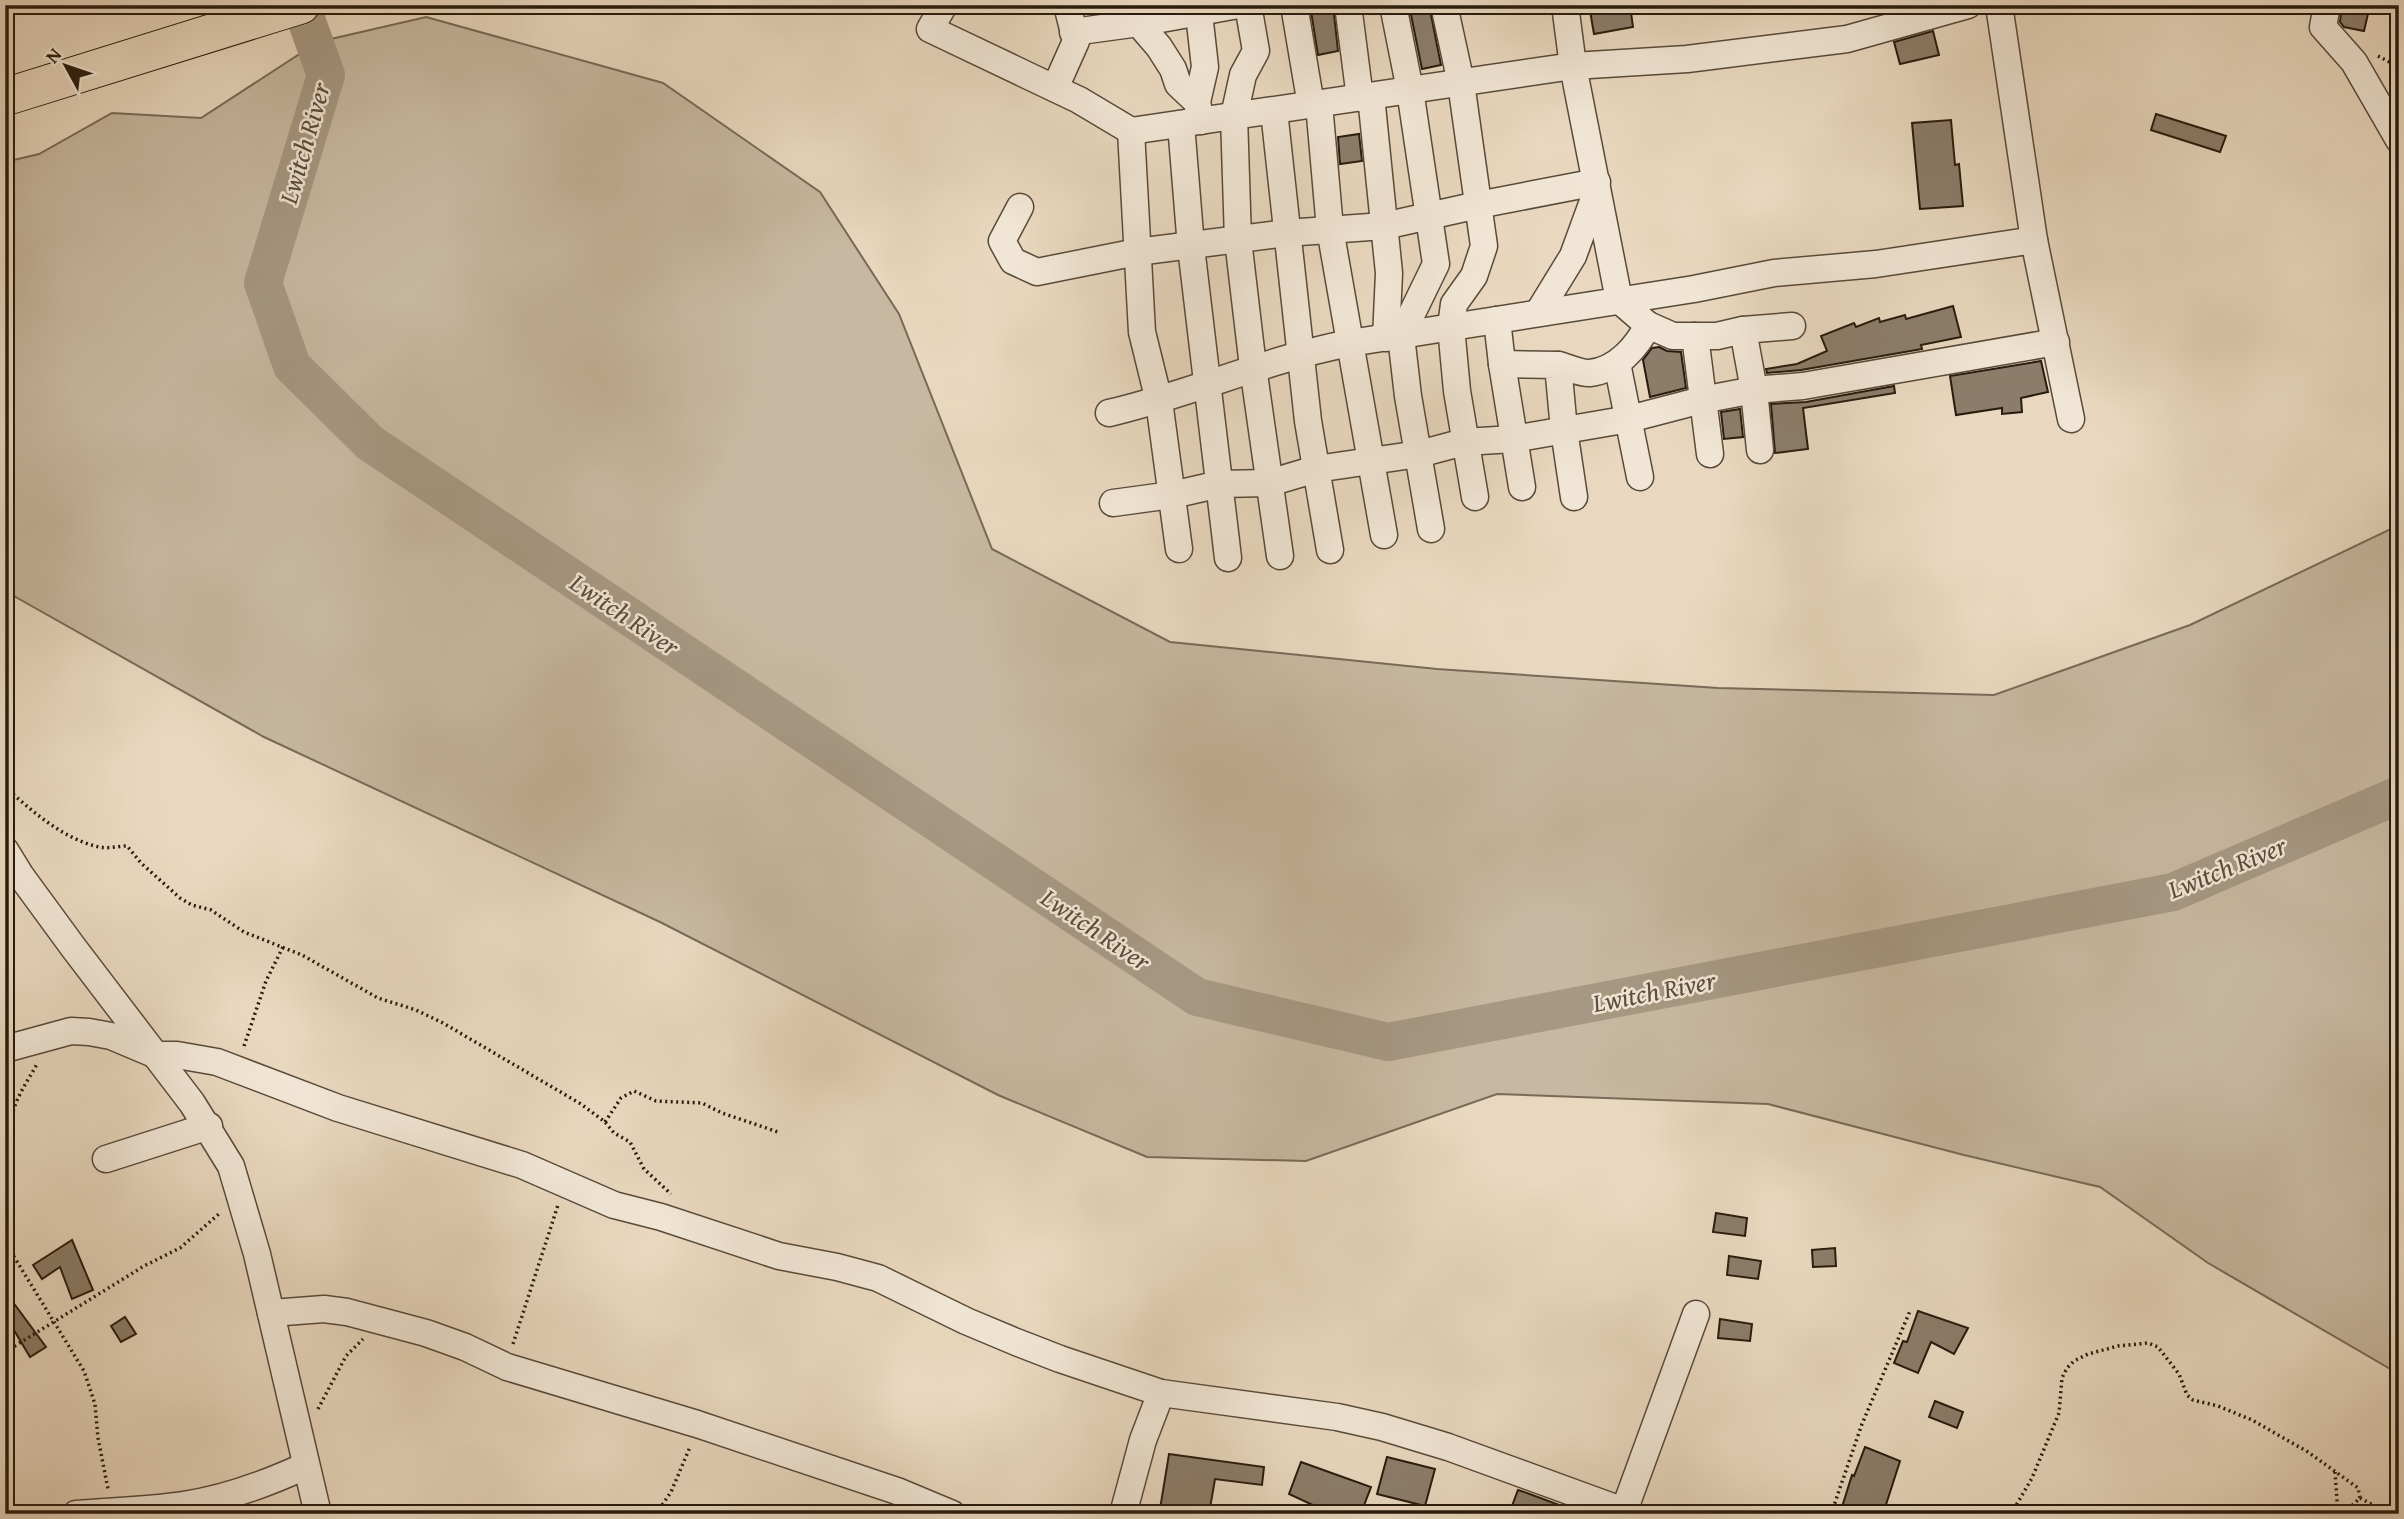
<svg xmlns="http://www.w3.org/2000/svg" width="2404" height="1519" viewBox="0 0 2404 1519" font-family="'Gentium Book Plus',serif">
  <style>
    .green { fill: #c8b8a1; stroke: #786a58; stroke-width: 2 }
    .lines { fill: none; stroke-linecap: round; stroke-linejoin: round }
    .river { stroke: #a79883; stroke-width: 38 }
    .building { fill: #8c7d6a; stroke: #281b0e; stroke-width: 2 }
    .minor-casing { stroke: #584a3a; stroke-width: 29 }
    .highway-casing { stroke: #281b0e; stroke-width: 39 }
    .path { stroke: #281b0e; stroke-width: 3.5; stroke-dasharray: 2 3.5; stroke-linecap: butt }
    .minor { stroke: #f1e6d5; stroke-width: 26 }
    .highway { stroke: #e9d8bf; stroke-width: 37 }
    .labels { text-anchor: middle; dominant-baseline: central; stroke-width: 5; stroke-linejoin: round; paint-order: stroke }
    .water-label { font-size: 26px; font-style: italic; fill: #5b4d3d; stroke: #f1e6d5 }
  </style>
  <rect width="100%" height="100%" fill="#e9d8bf"/>
  <filter id="stains"><feTurbulence type="fractalNoise" baseFrequency=".00286" numOctaves="4"/><feColorMatrix values="0 0 0 0 .2 0 0 0 0 .09 0 0 0 0 .02 0 0 0 .5 -.17"/></filter>
  <radialGradient id="worn" r=".72"><stop offset=".6" stop-color="#630" stop-opacity="0"/><stop offset="1" stop-color="#630" stop-opacity=".3"/></radialGradient>
  <!-- green -->
  <polygon class="green" points="426,17 663,83 820,192 899,314 992,549 1170,642 1437,669 1718,688 1994,695 2190,625 2399,525 2399,1374 2208,1263 2100,1187 1964,1155 1768,1104 1497,1094 1306,1161 1147,1157 998,1095 660,922 264,737 5,591 5,162 39,154 112,113 201,118 318,42"/>
  <g class="lines">
    <!-- river -->
    <polyline class="river" points="301,5 326,75 263,283 292,366 370,443 1197,997 1388,1042 2173,892 2399,795"/>
  </g>
  <!-- building -->
  <g class="building">
    <polygon points="1310,5 1333,5 1338,51 1318,55"/>
    <polygon points="1409,5 1429,5 1441,65 1422,69"/>
    <polygon points="1589,5 1630,5 1633,27 1594,34"/>
    <polygon points="2342,5 2370,5 2364,31 2344,27 2340,22"/>
    <polygon points="1933,31 1939,55 1900,64 1894,42"/>
    <polygon points="2156,114 2226,136 2220,152 2151,130"/>
    <polygon points="1951,120 1955,165 1959,164 1963,206 1920,209 1912,123"/>
    <polygon points="1359,134 1362,161 1340,164 1338,137"/>
    <polygon points="1953,306 1961,337 1921,345 1922,349 1801,370 1767,373 1766,369 1797,364 1827,351 1821,336 1854,323 1856,327 1879,318 1880,322 1905,315 1906,319"/>
    <polygon points="1659,347 1667,351 1681,352 1686,388 1650,397 1643,360 1652,348"/>
    <polygon points="2041,361 2048,392 2021,398 2022,412 2002,414 2002,408 1956,415 1950,376"/>
    <polygon points="1894,386 1895,393 1803,408 1808,449 1775,453 1771,404 1806,402"/>
    <polygon points="1740,409 1743,437 1724,439 1721,412"/>
    <polygon points="1716,1213 1747,1218 1745,1236 1713,1232"/>
    <polygon points="72,1240 93,1290 72,1299 60,1267 42,1279 33,1265"/>
    <polygon points="1835,1248 1836,1266 1813,1267 1812,1250"/>
    <polygon points="1729,1256 1761,1261 1758,1279 1727,1275"/>
    <polygon points="7,1294 46,1347 30,1357 5,1315 5,1296"/>
    <polygon points="1918,1311 1968,1328 1954,1354 1931,1342 1918,1373 1894,1363 1903,1341 1907,1342"/>
    <polygon points="125,1317 136,1334 121,1342 111,1326"/>
    <polygon points="1720,1319 1752,1324 1750,1341 1718,1338"/>
    <polygon points="1935,1401 1963,1412 1957,1428 1929,1417"/>
    <polygon points="1865,1447 1900,1461 1883,1514 1866,1514 1842,1507 1852,1475 1854,1476"/>
    <polygon points="1169,1454 1264,1467 1262,1485 1215,1479 1209,1514 1187,1514 1160,1509"/>
    <polygon points="1387,1457 1435,1469 1425,1506 1377,1494"/>
    <polygon points="1301,1462 1371,1487 1363,1508 1360,1506 1356,1514 1332,1514 1289,1494"/>
    <polygon points="1518,1490 1527,1493 1583,1514 1509,1514"/>
  </g>
  <g class="lines">
    <!-- minor casing -->
    <g class="minor-casing">
      <g id="minor">
        <polyline points="944,5 930,29 1079,100 1131,131 1573,66 1687,59 1847,39 1968,5"/>
        <polyline points="1123,5 1159,47 1173,69 1178,84 1197,102 1201,121"/>
        <polyline points="1248,5 1256,51 1243,75 1234,116 1238,240 1253,367 1280,556"/>
        <polyline points="1294,5 1311,105"/>
        <polyline points="1348,5 1360,98"/>
        <polyline points="1393,5 1410,90 1436,264 1401,336 1408,396 1431,529"/>
        <polyline points="1444,5 1461,83 1484,246 1474,276 1454,304 1451,327 1457,391 1475,497"/>
        <polyline points="1565,5 1573,66 1619,300 1648,325 1673,336 1717,336 1743,330 1792,326"/>
        <polyline points="1999,5 2034,240 2071,419"/>
        <polyline points="2327,5 2323,27 2354,62 2399,140"/>
        <polyline points="1073,32 1139,23 1238,5"/>
        <polyline points="1055,88 1076,41 1067,5"/>
        <polyline points="1371,96 1389,273 1386,338"/>
        <polyline points="1197,102 1205,67 1198,5"/>
        <polyline points="1319,104 1330,229 1384,535"/>
        <polyline points="1274,111 1308,421 1330,550"/>
        <polyline points="1181,124 1191,247 1228,558"/>
        <polyline points="1131,131 1142,332 1159,401 1179,549"/>
        <polyline points="1020,207 1002,241 1013,261 1037,272 1137,252 1286,233 1384,226 1478,205 1597,182"/>
        <polyline points="1538,313 1573,256 1596,193"/>
        <polyline points="1497,320 1502,364 1522,487"/>
        <polyline points="1743,330 1754,390 1760,450"/>
        <polyline points="1695,336 1710,454"/>
        <polyline points="1617,363 1640,477"/>
        <polyline points="1502,364 1558,365 1564,430 1574,497"/>
        <path d="M 1558,365 C 1567,367 1581,374 1590,373 C 1617,370 1637,347 1648,325"/>
        <path d="M 1109,413 C 1191,394 1267,359 1350,343 L 1694,289 L 1774,273 L 1876,264 L 2034,240"/>
        <polyline points="1113,503 1172,495 1220,484 1269,483 1316,469 1419,454 1464,442 1513,439 1629,419 1702,400 1754,390 1803,386 2056,342"/>
        <polyline points="5,850 21,876 73,947 192,1103 231,1166 257,1254 318,1514"/>
        <polyline points="5,1049 71,1031 89,1032 111,1036 156,1055 177,1055 217,1062 338,1108 522,1165 614,1205 661,1217 779,1256 837,1267 878,1278 966,1321 1016,1342 1060,1359 1161,1393 1337,1417 1382,1427 1448,1447 1632,1514"/>
        <polyline points="106,1159 209,1126"/>
        <polyline points="271,1313 324,1309 347,1312 426,1333 465,1347 507,1367 697,1424 897,1491 952,1514"/>
        <polyline points="1624,1511 1696,1314"/>
        <path d="M 76,1514 C 111,1511 148,1510 183,1505 C 226,1499 266,1484 305,1466"/>
        <polyline points="1123,1514 1143,1440 1161,1393"/>
      </g>
    </g>
    <!-- highway casing -->
    <g class="highway-casing">
      <polyline id="highway" points="5,97 301,5"/>
    </g>
    <!-- path -->
    <g class="path">
      <polyline points="2378,56 2399,67"/>
      <path d="M 5,787 C 32,811 63,839 99,847 C 109,849 118,846 127,846 L 141,863 L 180,898 L 192,905 L 211,910 L 244,932 L 302,955 L 378,998 L 416,1010 L 443,1023 L 581,1104 L 605,1122 L 614,1133 L 630,1142 L 644,1169 L 671,1194"/>
      <polyline points="244,1046 266,981 283,947"/>
      <polyline points="605,1122 621,1098 634,1091 656,1101 702,1103 722,1113 778,1132"/>
      <path d="M 5,1171 C 11,1154 9,1138 11,1121 C 14,1100 27,1082 37,1064"/>
      <polyline points="5,1242 84,1371 95,1404 98,1438 108,1489"/>
      <polyline points="513,1344 558,1205"/>
      <polyline points="5,1352 144,1266 180,1248 220,1213"/>
      <polyline points="318,1409 346,1356 363,1339"/>
      <polyline points="2335,1472 2338,1514"/>
      <polyline points="2360,1498 2390,1514"/>
      <polyline points="656,1514 671,1492 690,1447"/>
      <polyline points="1831,1514 1862,1424 1910,1311"/>
      <polyline points="2011,1514 2032,1478 2059,1413 2062,1378 2067,1368 2074,1361 2088,1354 2118,1346 2148,1343 2158,1347 2179,1374 2187,1395 2193,1400 2218,1406 2252,1420 2308,1452 2358,1488 2360,1498 2343,1514"/>
    </g>
    <!-- minor -->
    <use href="#minor" class="minor"/>
    <!-- highway -->
    <use href="#highway" class="highway"/>
  </g>
  <g class="labels">
    <!-- water labels -->
    <g class="water-label">
      <text transform="translate(304 143) rotate(-74)">Lwitch River</text>
      <text transform="translate(625 614) rotate(34)">Lwitch River</text>
      <text transform="translate(2227 867) rotate(-22)">Lwitch River</text>
      <text transform="translate(1096 929) rotate(34)">Lwitch River</text>
      <text transform="translate(1654 991) rotate(-11)">Lwitch River</text>
    </g>
  </g>
  <!-- margin -->
  <rect width="2404" height="1519" fill="none" stroke="#e9d8bf" stroke-width="28"/>
  <rect x="7" y="7" width="2390" height="1505" fill="none" stroke="#281b0e" stroke-width="3.5"/>
  <rect x="14" y="14" width="2376" height="1491" fill="none" stroke="#281b0e" stroke-width="2"/>
  <!-- north arrow -->
  <g transform="translate(66 66) rotate(310)" stroke="#f1e6d5" stroke-width="5" paint-order="stroke">
  <path d="M0-5L12 26L0 18L-12 26Z" fill="#281b0e"/>
  <text y="-10" font-size="19" font-weight="bold" text-anchor="middle" fill="#281b0e">N</text>
  </g>
  <rect width="100%" height="100%" filter="url(#stains)"/>
  <rect width="100%" height="100%" fill="url(#worn)"/>
</svg>
